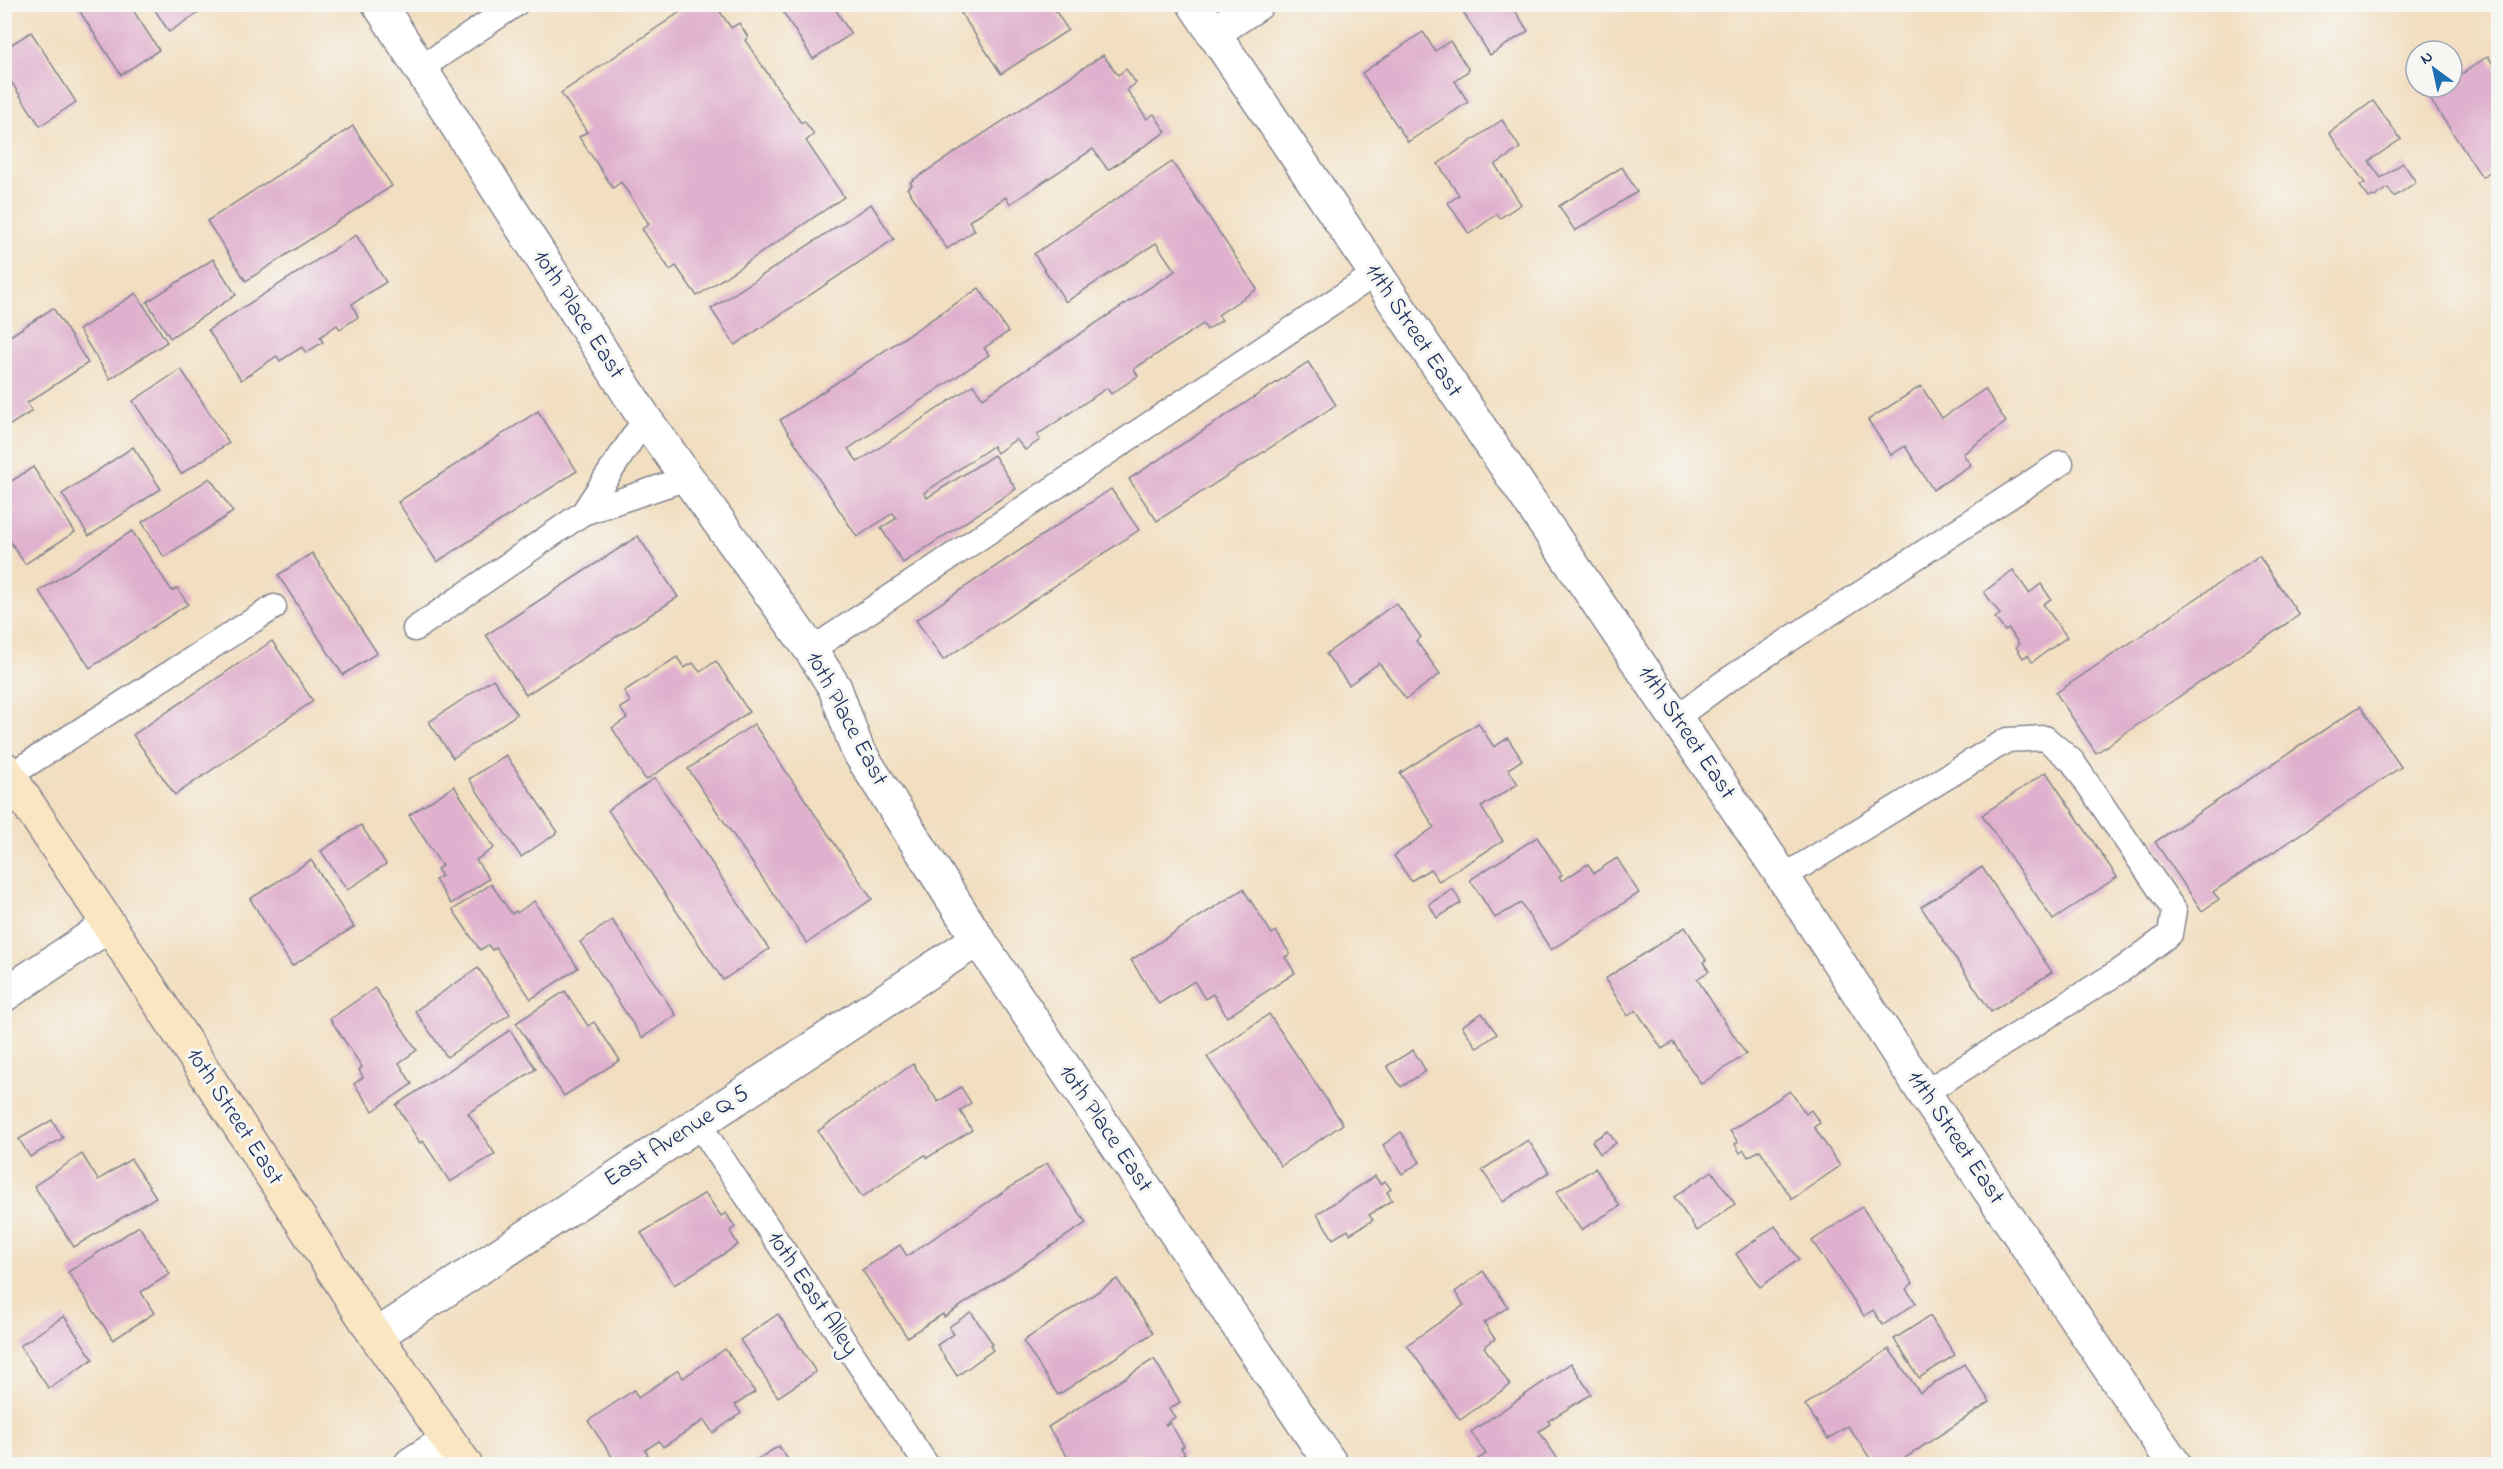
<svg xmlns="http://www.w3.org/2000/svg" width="2503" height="1469" viewBox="0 0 2503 1469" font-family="'Indie Flower',sans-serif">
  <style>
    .building { fill: #e0b1ce }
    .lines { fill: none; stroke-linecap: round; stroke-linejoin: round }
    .lane-casing { stroke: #86868f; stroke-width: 27 }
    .street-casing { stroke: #86868f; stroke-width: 36 }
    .secondary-casing { stroke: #86868f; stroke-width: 36 }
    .lane { stroke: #fff; stroke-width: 24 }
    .street { stroke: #fff; stroke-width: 33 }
    .secondary { stroke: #fbe6c4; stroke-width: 33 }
    .labels { text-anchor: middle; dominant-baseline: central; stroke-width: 6; stroke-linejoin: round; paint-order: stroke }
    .street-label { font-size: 24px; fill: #1b2f5e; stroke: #f6f6f2 }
  </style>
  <rect width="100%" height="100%" fill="#f6f6f2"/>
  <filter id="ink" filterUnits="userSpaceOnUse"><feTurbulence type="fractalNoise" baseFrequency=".0167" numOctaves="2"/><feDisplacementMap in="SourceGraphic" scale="12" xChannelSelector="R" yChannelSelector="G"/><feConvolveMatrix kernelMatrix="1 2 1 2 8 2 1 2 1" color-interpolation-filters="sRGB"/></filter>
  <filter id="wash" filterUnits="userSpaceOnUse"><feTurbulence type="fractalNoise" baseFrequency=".008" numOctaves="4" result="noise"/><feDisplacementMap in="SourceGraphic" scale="24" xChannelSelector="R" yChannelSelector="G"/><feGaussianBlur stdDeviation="1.35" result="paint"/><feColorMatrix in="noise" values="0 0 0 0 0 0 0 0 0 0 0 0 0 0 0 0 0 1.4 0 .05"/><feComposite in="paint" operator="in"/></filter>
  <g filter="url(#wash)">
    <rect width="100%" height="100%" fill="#f2dec0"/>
    <g id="blocks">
      <!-- building -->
      <g class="building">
        <polygon points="75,4 129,4 159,50 121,75"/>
        <polygon points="151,4 211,4 169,32"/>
        <polygon points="692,4 715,4 731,28 739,23 748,37 745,40 801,123 804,121 814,134 806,141 844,197 697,296 676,266 670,270 642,229 649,224 621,182 613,188 579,137 587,132 561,93"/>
        <polygon points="778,4 832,4 851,34 813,59"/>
        <polygon points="955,4 1051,4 1068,30 1001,74"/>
        <polygon points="1464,4 1511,4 1528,31 1490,55 1460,7"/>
        <polygon points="31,32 76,102 40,126 4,71 4,49"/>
        <polygon points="1423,32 1435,51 1450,41 1469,70 1455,81 1468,102 1408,142 1362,73"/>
        <polygon points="1103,55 1118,75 1126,69 1136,83 1127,90 1147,119 1154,114 1166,132 1108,170 1093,149 1010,204 1006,197 969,221 975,230 947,249 907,188 912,185 910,182"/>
        <polygon points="2488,56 2498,72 2498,166 2482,177 2428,96 2442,87 2452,87 2452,81"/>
        <polygon points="2373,101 2401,139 2369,161 2381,178 2403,163 2416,182 2394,197 2388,188 2375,197 2373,196 2369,198 2360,186 2365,183 2329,133"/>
        <polygon points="1502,120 1520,148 1495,165 1521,204 1500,218 1497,214 1469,234 1448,203 1459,195 1438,164"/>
        <polygon points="353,126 392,186 246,281 207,221"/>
        <polygon points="1172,162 1257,289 1218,315 1222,320 1207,330 1203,324 1134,369 1138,376 1111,394 1107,388 1037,435 1040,440 1025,450 1016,439 997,453 993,446 924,493 927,498 994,455 1016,489 903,563 881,528 897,518 893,513 857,537 780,420 979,288 1008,332 984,348 989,355 848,449 858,462 973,385 983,398 1175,271 1156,243 1066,302 1034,254"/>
        <polygon points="1622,167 1637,192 1575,231 1559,206"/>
        <polygon points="871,204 894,239 735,345 711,309"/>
        <polygon points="356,235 386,282 352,304 358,317 340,329 337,325 320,337 323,342 306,353 302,347 280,361 277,356 241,380 208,330"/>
        <polygon points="213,259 236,295 170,338 147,302"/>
        <polygon points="136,293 167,342 110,379 79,330"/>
        <polygon points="53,308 88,363 27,403 32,411 4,429 4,340"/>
        <polygon points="1308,362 1336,405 1157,521 1129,479"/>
        <polygon points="181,369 229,443 181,474 133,401"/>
        <polygon points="1921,386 1942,418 1985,389 2006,422 1963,454 1971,465 1933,490 1905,446 1891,455 1868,420"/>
        <polygon points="538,411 577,471 437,562 398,502"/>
        <polygon points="133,447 161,489 89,536 62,494"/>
        <polygon points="33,467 75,532 25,564 4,532 4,486"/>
        <polygon points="210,478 233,512 164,557 142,522"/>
        <polygon points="1111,489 1139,530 943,660 916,620"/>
        <polygon points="132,531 172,591 177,588 188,604 90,668 39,591"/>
        <polygon points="638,536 678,597 526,695 486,635"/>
        <polygon points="312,553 377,653 343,675 278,575"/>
        <polygon points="2259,556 2299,615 2096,753 2056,693"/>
        <polygon points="2013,570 2029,593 2041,584 2051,599 2043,604 2067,637 2032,662 2028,655 2023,658 2016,647 2019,644 2009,629 2005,631 1995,618 2000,614 1984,592"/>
        <polygon points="1396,603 1421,637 1416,641 1440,674 1406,699 1379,663 1349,685 1326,654"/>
        <polygon points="272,641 313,701 175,795 133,735"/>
        <polygon points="677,657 684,668 693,663 700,672 716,661 749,712 646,780 612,728 627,718 620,708 630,702 624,691"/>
        <polygon points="493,679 517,714 453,758 429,722"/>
        <polygon points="2360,706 2401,767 2213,892 2219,899 2202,911 2155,842"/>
        <polygon points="1478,723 1494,747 1508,738 1522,760 1508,769 1518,784 1481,807 1503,841 1439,881 1430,869 1411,881 1394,856 1434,827 1400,773"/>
        <polygon points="754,724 872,899 807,943 688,769"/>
        <polygon points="506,755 558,832 521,857 469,779"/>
        <polygon points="2046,772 2117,877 2053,920 1982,815"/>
        <polygon points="655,778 769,949 723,980 608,810"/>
        <polygon points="454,786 494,848 476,860 489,879 451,904 435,880 442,876 437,869 442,866 409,815"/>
        <polygon points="361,825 386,864 347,890 321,851"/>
        <polygon points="1537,837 1562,875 1559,877 1562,881 1588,864 1594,873 1617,858 1639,893 1551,950 1521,903 1495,918 1470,880"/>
        <polygon points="311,860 354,927 292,966 250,899"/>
        <polygon points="1982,867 2052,972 1991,1012 1921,907"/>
        <polygon points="491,884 512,914 516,911 517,913 534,901 578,968 531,999 496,948 492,950 488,945 480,950 453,910"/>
        <polygon points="1243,889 1272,934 1276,931 1290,954 1285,957 1295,973 1227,1017 1213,994 1205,999 1194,981 1159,1004 1131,960"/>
        <polygon points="1453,889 1461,903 1437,918 1429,904"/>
        <polygon points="612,920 676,1015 642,1038 580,942"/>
        <polygon points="1685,927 1706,960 1703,962 1709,971 1697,979 1746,1054 1701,1084 1673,1042 1662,1049 1636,1010 1628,1016 1605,979"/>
        <polygon points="478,968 510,1014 447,1057 415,1011"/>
        <polygon points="375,988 417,1050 399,1063 412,1084 373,1111 354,1084 363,1077 359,1070 362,1067 330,1019"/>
        <polygon points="565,991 588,1026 594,1022 620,1060 564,1096 516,1023"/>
        <polygon points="1482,1013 1497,1034 1477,1048 1462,1026"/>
        <polygon points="1269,1014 1343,1124 1281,1166 1207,1057"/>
        <polygon points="510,1030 536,1069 468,1113 495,1154 450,1182 423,1141 420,1143 396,1105"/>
        <polygon points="1413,1050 1426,1071 1401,1087 1387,1066"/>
        <polygon points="913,1064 938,1102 961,1087 971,1103 960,1111 972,1130 927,1158 925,1155 862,1197 818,1131"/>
        <polygon points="1790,1091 1806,1114 1811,1110 1820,1123 1814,1127 1840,1166 1792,1199 1760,1150 1748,1157 1744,1150 1740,1153 1735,1144 1738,1142 1730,1131"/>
        <polygon points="52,1120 63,1138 30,1157 19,1139"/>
        <polygon points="1608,1131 1616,1143 1600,1154 1592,1141"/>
        <polygon points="1401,1132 1420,1162 1402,1174 1383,1145"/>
        <polygon points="1528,1140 1549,1172 1503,1202 1482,1170"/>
        <polygon points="82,1154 98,1180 131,1159 156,1197 74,1247 34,1186"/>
        <polygon points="1047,1163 1086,1223 944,1317 943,1314 907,1337 862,1270 900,1245 907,1256"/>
        <polygon points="1595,1168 1620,1206 1581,1230 1556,1192"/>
        <polygon points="1712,1171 1735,1204 1697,1231 1674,1197"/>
        <polygon points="1375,1176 1380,1184 1385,1181 1391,1189 1387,1192 1392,1200 1369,1215 1373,1220 1350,1234 1348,1230 1333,1239 1317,1214"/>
        <polygon points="705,1193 721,1216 726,1213 735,1227 730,1231 738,1245 674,1285 641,1233"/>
        <polygon points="1862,1207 1913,1283 1906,1289 1916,1303 1883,1325 1873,1310 1864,1316 1812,1241"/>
        <polygon points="139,1226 170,1274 141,1292 154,1313 113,1340 68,1272"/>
        <polygon points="1775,1226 1799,1259 1760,1287 1736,1254"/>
        <polygon points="1483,1271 1508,1307 1484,1323 1495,1339 1484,1347 1510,1385 1460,1420 1407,1345 1464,1305 1455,1292"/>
        <polygon points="1117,1279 1153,1333 1058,1395 1023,1341"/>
        <polygon points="971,1312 993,1344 990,1346 993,1350 957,1376 937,1345 954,1334 949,1327"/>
        <polygon points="778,1314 816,1372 778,1397 740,1340"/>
        <polygon points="64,1316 93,1359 49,1389 20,1346"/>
        <polygon points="1930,1316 1955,1355 1919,1378 1894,1339"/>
        <polygon points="725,1349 755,1392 735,1405 741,1413 713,1433 704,1420 663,1447 659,1441 645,1450 648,1454 633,1464 630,1459 623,1464 617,1464 588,1421 634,1390 638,1398 678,1370 683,1378"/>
        <polygon points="1889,1349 1920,1393 1964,1364 1990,1402 1896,1464 1874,1464 1848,1426 1828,1439 1805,1405"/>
        <polygon points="1154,1359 1180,1402 1169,1409 1175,1417 1165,1424 1166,1425 1170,1423 1184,1446 1181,1448 1185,1454 1168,1464 1072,1464 1048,1427"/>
        <polygon points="1571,1363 1591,1394 1548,1421 1550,1424 1539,1431 1557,1458 1552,1464 1482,1464 1478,1459 1486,1454 1471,1432"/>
        <polygon points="779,1446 791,1464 759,1464 756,1460"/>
      </g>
    </g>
  </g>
  <g filter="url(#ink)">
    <use href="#blocks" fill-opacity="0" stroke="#86868f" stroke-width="1.5"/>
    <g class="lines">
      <!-- lane casing -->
      <g class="lane-casing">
        <g id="lane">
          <polyline points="421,68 516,4"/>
          <polyline points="583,513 645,419"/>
          <polyline points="415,629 583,513 687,478"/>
          <polyline points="811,650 1375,274"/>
          <polyline points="1676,718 1723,683 2061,463"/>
          <polyline points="9,776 274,607"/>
          <polyline points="1783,877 2007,740 2045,738 2072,761 2174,910 2170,934 2123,969 1924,1093"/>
          <polyline points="698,1123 926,1464"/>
        </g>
      </g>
      <!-- street casing -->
      <g class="street-casing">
        <g id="street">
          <polyline points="379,4 645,419 811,650 835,688 857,749 978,939 1331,1464"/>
          <polyline points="1194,4 1783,877 1924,1093 2174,1464"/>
          <polyline points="1213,33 1257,4"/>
          <polyline points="4,995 109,925"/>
          <polyline points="376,1336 978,939"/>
          <polyline points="411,1464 448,1440"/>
        </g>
      </g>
      <!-- secondary casing -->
      <g class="secondary-casing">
        <polyline id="secondary" points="4,768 109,925 376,1336 465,1464"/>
      </g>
      <!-- lane -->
      <use href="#lane" class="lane"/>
      <!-- street -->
      <use href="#street" class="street"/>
      <!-- secondary -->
      <use href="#secondary" class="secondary"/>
    </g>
  </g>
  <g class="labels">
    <!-- street labels -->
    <g class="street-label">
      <text transform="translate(578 315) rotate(57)">10th Place East</text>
      <text transform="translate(1413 331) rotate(56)">11th Street East</text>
      <text transform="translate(846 719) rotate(62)">10th Place East</text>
      <text transform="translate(1686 733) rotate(56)">11th Street East</text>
      <text transform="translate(234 1117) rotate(57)">10th Street East</text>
      <text transform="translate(1105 1129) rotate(56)">10th Place East</text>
      <text transform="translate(677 1137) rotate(-33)">East Avenue Q 5</text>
      <text transform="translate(1955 1138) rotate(56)">11th Street East</text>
      <text transform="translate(812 1294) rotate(56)">10th East Alley</text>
    </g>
  </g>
  <!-- margin -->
  <rect width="2503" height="1469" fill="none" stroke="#f6f6f2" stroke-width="24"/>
  <!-- north arrow -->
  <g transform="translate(2434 69) rotate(327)"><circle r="28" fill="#f6f6f2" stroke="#9ea6b7" stroke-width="1.5"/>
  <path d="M0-4.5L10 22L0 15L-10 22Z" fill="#1f6fb2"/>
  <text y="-9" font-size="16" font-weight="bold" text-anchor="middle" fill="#1b2f5e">N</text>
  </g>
</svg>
